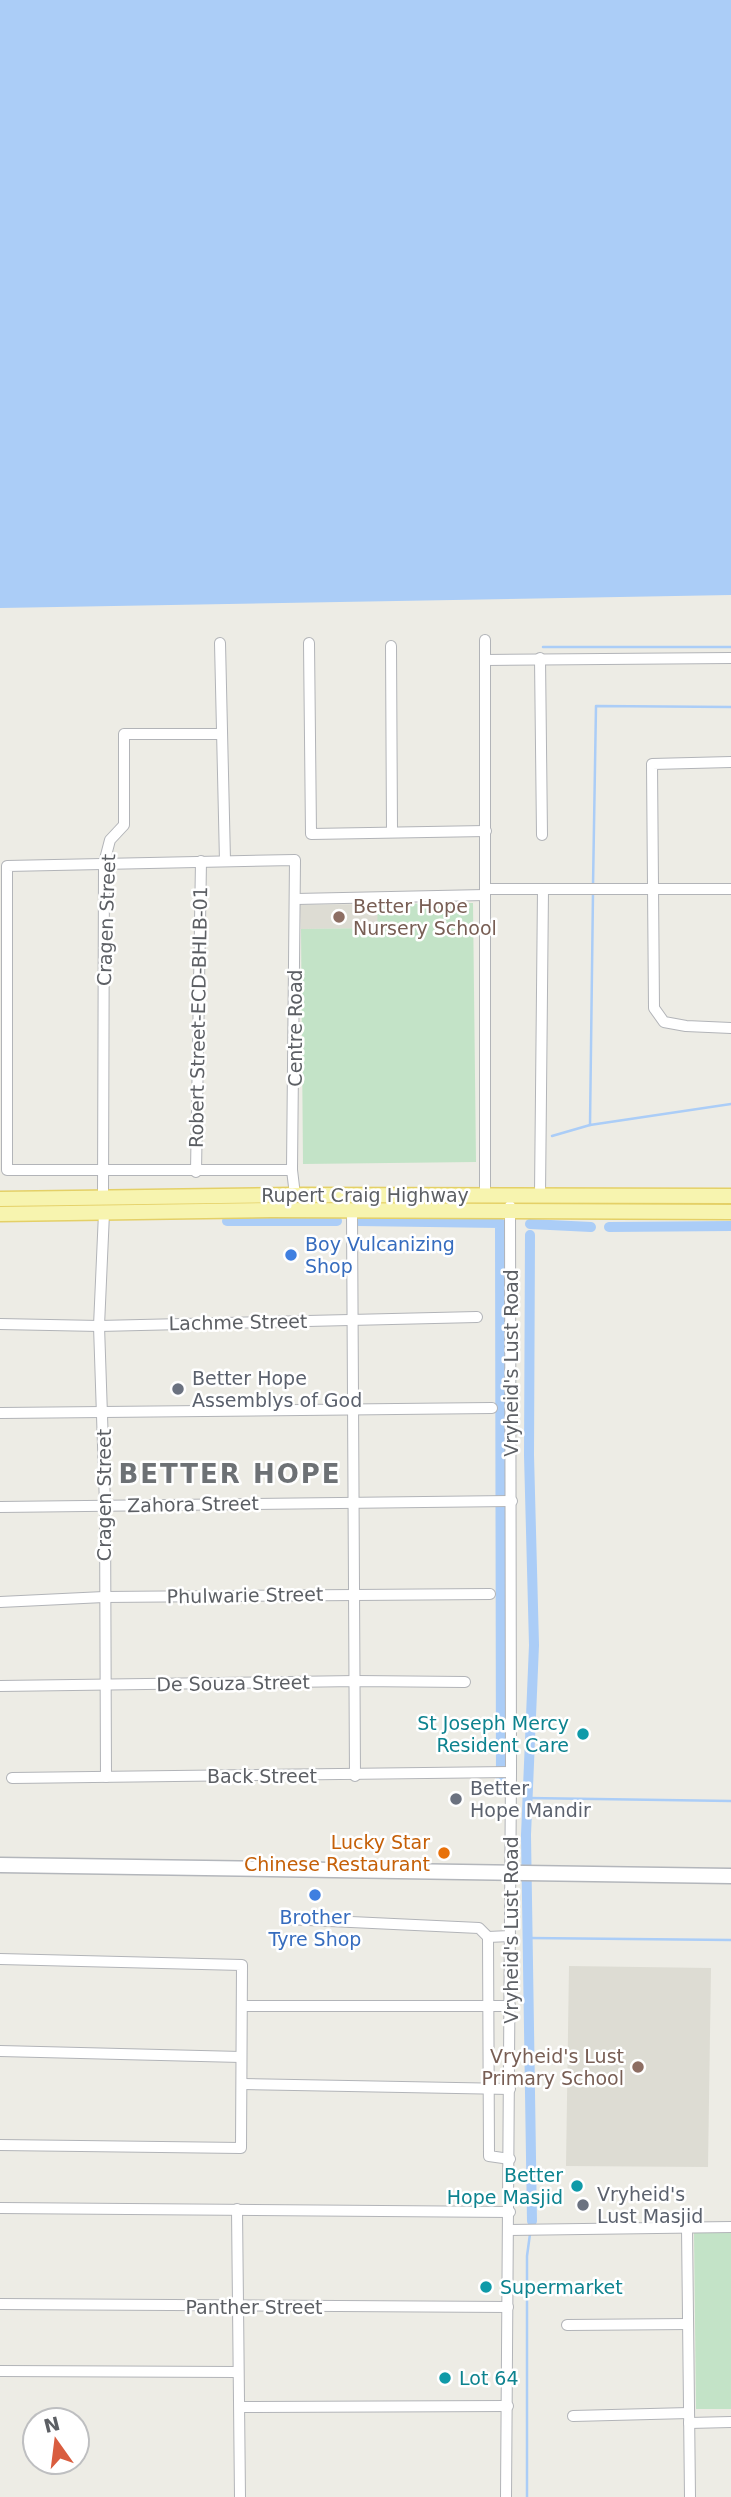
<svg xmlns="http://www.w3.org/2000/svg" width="731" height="2497" viewBox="0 0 731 2497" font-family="'DejaVu Sans',sans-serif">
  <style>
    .education { fill: #dddcd3 }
    .green { fill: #c3e3c7 }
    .water { fill: #abcdf7 }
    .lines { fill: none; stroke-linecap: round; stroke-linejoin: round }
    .stream { stroke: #abcdf7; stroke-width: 2.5 }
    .canal { stroke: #abcdf7; stroke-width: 10 }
    .street-casing { stroke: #b2b4b8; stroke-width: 12 }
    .secondary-casing { stroke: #b3b6bb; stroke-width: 17 }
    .primary-casing { stroke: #e4d067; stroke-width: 17 }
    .street { stroke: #fff; stroke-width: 10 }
    .secondary { stroke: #fff; stroke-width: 14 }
    .primary { stroke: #f7f4af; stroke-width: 14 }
    .education-dot { fill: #8d6e63; stroke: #fff; stroke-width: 2.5 }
    .shop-dot { fill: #3f7fe0; stroke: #fff; stroke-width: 2.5 }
    .worship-dot { fill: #6b7280; stroke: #fff; stroke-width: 2.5 }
    .culture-dot { fill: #0f9aa8; stroke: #fff; stroke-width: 2.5 }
    .food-dot { fill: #e8710a; stroke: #fff; stroke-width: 2.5 }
    .labels { text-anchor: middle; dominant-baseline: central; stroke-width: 5; stroke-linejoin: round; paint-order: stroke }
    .education-label { font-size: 19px; fill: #785e54; stroke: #fff; text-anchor: start }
    .street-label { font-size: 19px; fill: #5c5f64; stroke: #fff }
    .shop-label { font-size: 19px; fill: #366cbe; stroke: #fff; text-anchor: start }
    .worship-label { font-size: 19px; fill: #5b616d; stroke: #fff; text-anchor: start }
    .culture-label { font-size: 19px; fill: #0d838f; stroke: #fff; text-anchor: end }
    .food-label { font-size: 19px; fill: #c56008; stroke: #fff; text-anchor: end }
    .district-label { font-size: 26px; font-weight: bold; letter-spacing: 2px; fill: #6d7175; stroke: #fff }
  </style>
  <rect width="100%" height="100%" fill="#edece5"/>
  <!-- education -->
  <g class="education">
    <polygon points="378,904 378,928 301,929 300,905"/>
    <polygon points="569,1966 711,1968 708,2167 566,2166"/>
  </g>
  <!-- green -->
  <g class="green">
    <polygon points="473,903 476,1162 303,1164 301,929 377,928 378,904"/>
    <polygon points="731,2232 731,2409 696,2409 694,2233"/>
  </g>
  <!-- water -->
  <polygon class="water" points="0,0 731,0 731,595 0,608"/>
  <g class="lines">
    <!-- stream -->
    <g class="stream">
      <polyline points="543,647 731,647"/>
      <polyline points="593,886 596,706 731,707"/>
      <polyline points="593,893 590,1125 731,1104"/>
      <polyline points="552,1136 590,1125"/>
      <polyline points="528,1798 731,1801"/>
      <polyline points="528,1938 731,1940"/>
      <polyline points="527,2497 527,2256 530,2234"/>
    </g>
    <!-- canal -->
    <g class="canal">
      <polyline points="227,1221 337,1221"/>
      <polyline points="358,1221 500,1223 501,1790"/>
      <polyline points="530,1224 591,1227"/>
      <polyline points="609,1227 731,1226"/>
      <polyline points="530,1235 529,1455 534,1645 526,1835 532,2221"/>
    </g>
    <!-- street casing -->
    <g class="street-casing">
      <g id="street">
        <polyline points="485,640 485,1195"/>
        <polyline points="220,643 225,861"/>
        <polyline points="309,643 311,834 486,831"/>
        <polyline points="391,646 392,832"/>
        <polyline points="540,658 542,835"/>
        <polyline points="485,660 731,658"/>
        <polyline points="731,762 652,764 654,1008 664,1022 686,1026 731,1028"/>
        <polyline points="486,889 731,889"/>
        <polyline points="296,899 485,895"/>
        <polyline points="292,1170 7,1170 7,866 295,860 292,1170 295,1195"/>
        <polyline points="196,1172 201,861"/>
        <polyline points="540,1195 543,889"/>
        <polyline points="103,1196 104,863 110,840 124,825 124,734 222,734"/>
        <polyline points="352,1211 355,1776"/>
        <polyline points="104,1213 99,1326 105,1505 106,1777"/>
        <polyline points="0,1324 99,1326 477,1317"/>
        <polyline points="1,1413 492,1408"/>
        <polyline points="0,1507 512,1501"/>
        <polyline points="0,1602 104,1597 490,1594"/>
        <polyline points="0,1686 356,1681 465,1682"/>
        <polyline points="12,1778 511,1772"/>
        <polyline points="287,1919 479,1928 488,1937 510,1936"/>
        <polyline points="488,1937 489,2156 510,2159"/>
        <polyline points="0,1959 242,1965 241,2148 0,2145"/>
        <polyline points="242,2006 510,2006"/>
        <polyline points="0,2051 241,2057"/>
        <polyline points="242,2084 510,2089"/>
        <polyline points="0,2208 510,2212"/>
        <polyline points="237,2209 240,2497"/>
        <polyline points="687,2227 690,2497"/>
        <polyline points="509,2230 731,2227"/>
        <polyline points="0,2304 508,2307"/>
        <polyline points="567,2325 688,2324"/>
        <polyline points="0,2371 237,2372"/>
        <polyline points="240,2407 508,2406"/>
        <polyline points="573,2416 689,2413"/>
        <polyline points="689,2423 731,2422"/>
        <polyline points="506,2497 511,1772 510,1206"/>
      </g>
    </g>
    <!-- secondary casing -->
    <g class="secondary-casing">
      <polyline id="secondary" points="0,1865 731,1876"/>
    </g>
    <!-- primary casing -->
    <g class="primary-casing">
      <g id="primary">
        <polyline points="0,1199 295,1195 731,1196"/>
        <polyline points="0,1214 271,1210 731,1212"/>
      </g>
    </g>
    <!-- street -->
    <use href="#street" class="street"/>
    <!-- secondary -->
    <use href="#secondary" class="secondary"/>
    <!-- primary -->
    <use href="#primary" class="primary"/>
  </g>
  <!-- markers -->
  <g class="education-dot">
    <circle cx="339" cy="917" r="7"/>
    <circle cx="638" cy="2067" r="7"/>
  </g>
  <g class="shop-dot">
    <circle cx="291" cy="1255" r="7"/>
    <circle cx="315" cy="1895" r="7"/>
  </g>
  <g class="worship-dot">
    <circle cx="178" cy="1389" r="7"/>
    <circle cx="456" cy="1799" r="7"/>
    <circle cx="583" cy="2205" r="7"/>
  </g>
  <g class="culture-dot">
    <circle cx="583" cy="1734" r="7"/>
    <circle cx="577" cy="2186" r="7"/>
    <circle cx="486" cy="2287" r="7"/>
    <circle cx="445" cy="2378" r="7"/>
  </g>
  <circle class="food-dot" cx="444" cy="1853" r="7"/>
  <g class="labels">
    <!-- education labels -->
    <g class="education-label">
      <text x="353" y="906">Better Hope<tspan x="353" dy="22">Nursery School</tspan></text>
      <text x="624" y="2056" text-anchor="end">Vryheid's Lust<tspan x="624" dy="22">Primary School</tspan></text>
    </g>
    <!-- street labels -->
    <g class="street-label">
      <text transform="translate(106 920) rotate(-88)">Cragen Street</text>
      <text transform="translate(198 1017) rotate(-89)">Robert Street-ECD-BHLB-01</text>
      <text transform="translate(295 1028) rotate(-90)">Centre Road</text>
      <text x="365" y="1195">Rupert Craig Highway</text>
      <text transform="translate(238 1322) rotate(-1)">Lachme Street</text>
      <text transform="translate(511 1363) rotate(-90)">Vryheid's Lust Road</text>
      <text transform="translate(104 1495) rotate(-90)">Cragen Street</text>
      <text transform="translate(193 1504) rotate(-1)">Zahora Street</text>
      <text transform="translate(245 1595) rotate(-1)">Phulwarie Street</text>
      <text transform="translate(233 1683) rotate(-1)">De Souza Street</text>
      <text x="262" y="1776">Back Street</text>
      <text transform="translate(511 1930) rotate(-90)">Vryheid's Lust Road</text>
      <text x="254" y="2307">Panther Street</text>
    </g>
    <!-- shop labels -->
    <g class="shop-label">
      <text x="305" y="1244">Boy Vulcanizing<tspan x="305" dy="22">Shop</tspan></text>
      <text x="315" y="1917" text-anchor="middle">Brother<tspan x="315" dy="22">Tyre Shop</tspan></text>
    </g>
    <!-- worship labels -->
    <g class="worship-label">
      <text x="192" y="1378">Better Hope<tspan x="192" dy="22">Assemblys of God</tspan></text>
      <text x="470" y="1788">Better<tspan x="470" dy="22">Hope Mandir</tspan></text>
      <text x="597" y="2194">Vryheid's<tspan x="597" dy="22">Lust Masjid</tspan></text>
    </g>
    <!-- culture labels -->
    <g class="culture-label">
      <text x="569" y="1723">St Joseph Mercy<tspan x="569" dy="22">Resident Care</tspan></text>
      <text x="563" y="2175">Better<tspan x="563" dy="22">Hope Masjid</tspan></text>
      <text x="500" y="2287" text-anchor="start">Supermarket</text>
      <text x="459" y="2378" text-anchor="start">Lot 64</text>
    </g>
    <!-- food labels -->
    <g class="food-label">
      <text x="430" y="1842">Lucky Star<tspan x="430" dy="22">Chinese Restaurant</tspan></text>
    </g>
    <!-- district labels -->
    <g class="district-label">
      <text x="230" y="1474">BETTER HOPE</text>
    </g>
  </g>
  <!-- north arrow -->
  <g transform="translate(56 2441) rotate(346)"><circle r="33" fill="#ffffff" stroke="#bebfc1" stroke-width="2"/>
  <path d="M0-5L12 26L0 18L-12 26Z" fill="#d95d3f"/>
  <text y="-10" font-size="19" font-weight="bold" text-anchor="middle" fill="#5c5f64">N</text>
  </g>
</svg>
